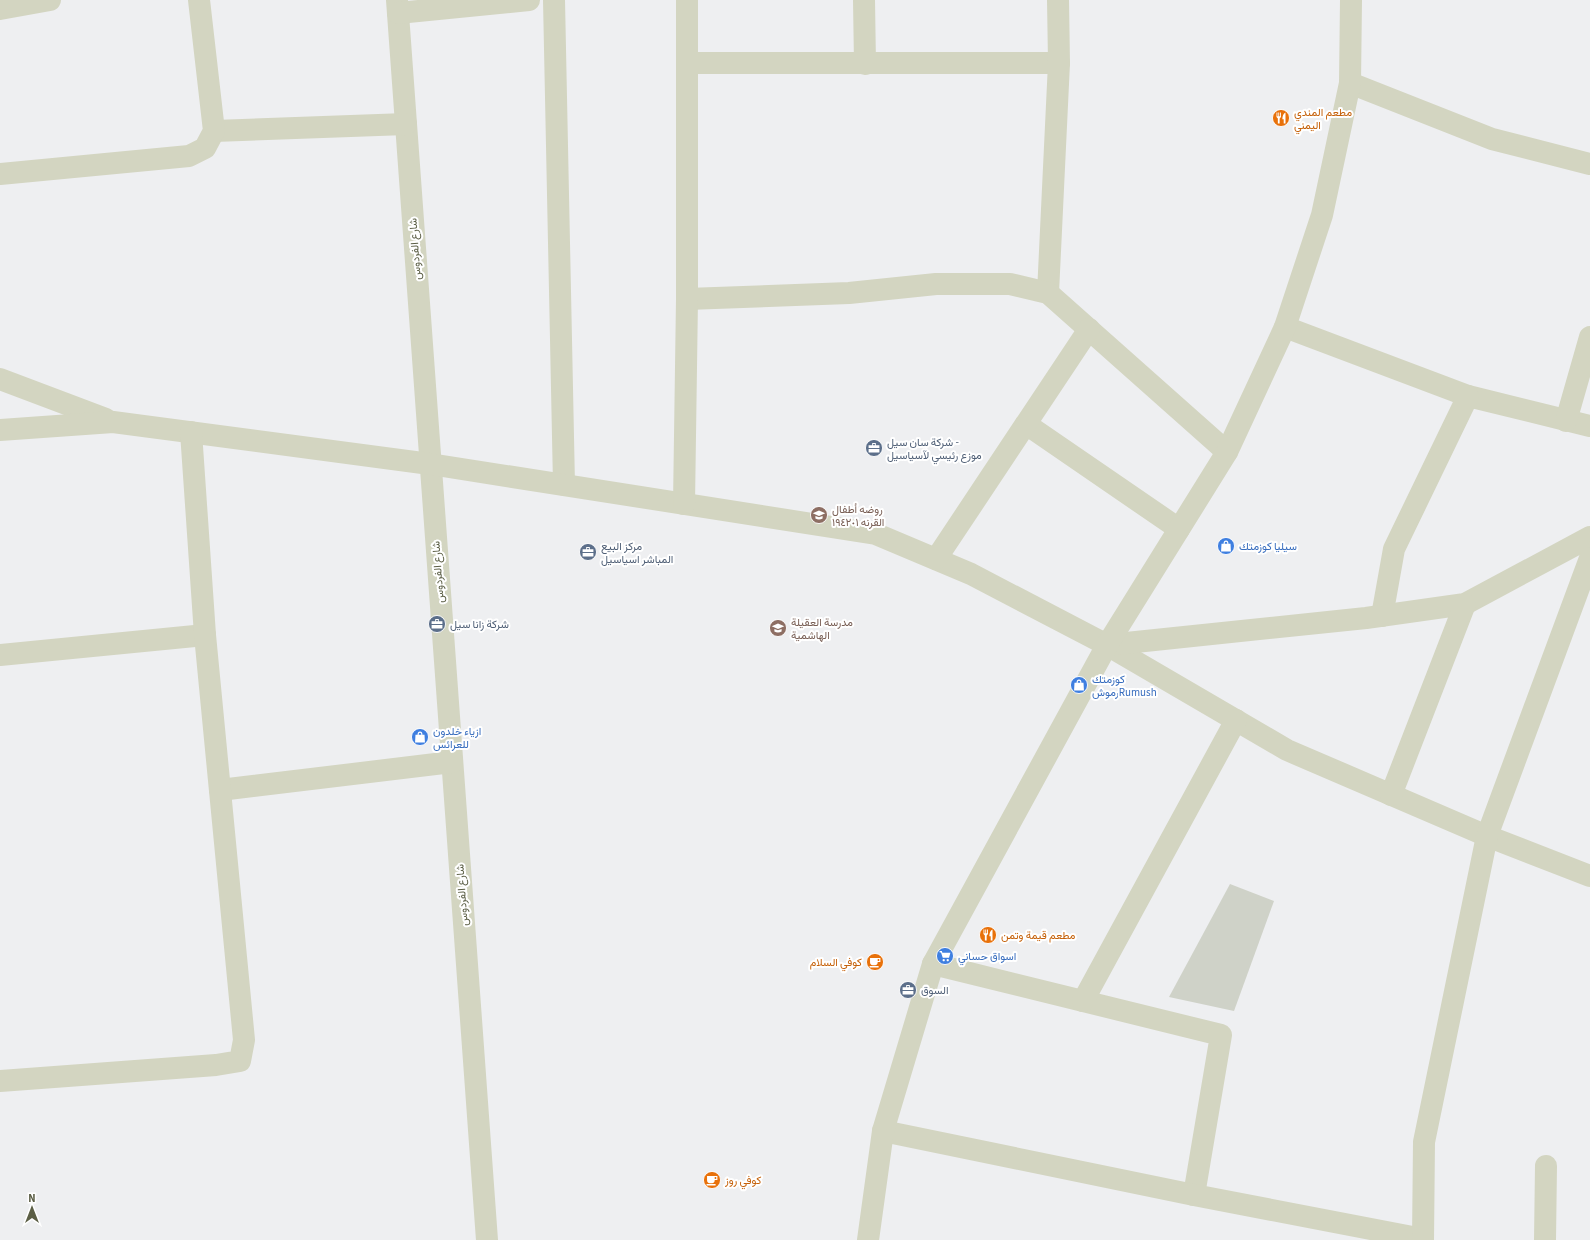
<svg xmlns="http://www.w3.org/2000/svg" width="1590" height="1240" viewBox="0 0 1590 1240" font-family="'Source Sans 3',Vazirmatn,sans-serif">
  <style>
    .building { fill: #cfd2c8 }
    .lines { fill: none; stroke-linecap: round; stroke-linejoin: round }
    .minor { stroke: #d3d5c1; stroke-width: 22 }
    .labels { text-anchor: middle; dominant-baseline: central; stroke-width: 4; stroke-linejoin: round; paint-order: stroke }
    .food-label { font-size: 11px; fill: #c56008; stroke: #fff; text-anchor: start }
    .street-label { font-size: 11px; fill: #5b5e45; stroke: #fff }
    .service-label { font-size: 11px; fill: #4e5e75; stroke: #fff; text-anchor: start }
    .education-label { font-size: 11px; fill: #785e54; stroke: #fff; text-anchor: start }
    .shop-label { font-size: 11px; fill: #366cbe; stroke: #fff; text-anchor: start }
  </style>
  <rect width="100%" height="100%" fill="#eeeff1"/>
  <!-- building -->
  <polygon class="building" points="1230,884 1274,901 1234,1011 1169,997"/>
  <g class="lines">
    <!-- minor -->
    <g class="minor">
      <polyline points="397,0 487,1240"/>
      <polyline points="554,0 564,485"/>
      <polyline points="864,0 865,64"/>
      <polyline points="0,9 50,0"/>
      <polyline points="398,13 529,0"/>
      <polyline points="688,63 1059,63"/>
      <polyline points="1350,83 1492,139 1590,164"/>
      <polyline points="214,131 406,124"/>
      <polyline points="0,174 189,156 205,148 214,131 199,0"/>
      <polyline points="1048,293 1059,63 1058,0"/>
      <polyline points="687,299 849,293 936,284 1010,284 1048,293 1227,452"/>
      <polyline points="1285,327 1468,396 1590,426"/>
      <polyline points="0,379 106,419"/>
      <polyline points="1566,421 1590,337"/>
      <polyline points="1026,424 1179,529"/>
      <polyline points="0,430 113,422 430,464 876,534 971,574 1107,645 1287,750 1487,836 1590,876"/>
      <polyline points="684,504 687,299 687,0"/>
      <polyline points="936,559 1089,329"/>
      <polyline points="1382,616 1394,549 1468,396"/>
      <polyline points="1107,645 1366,618 1465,604 1590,537"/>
      <polyline points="0,655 205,635"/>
      <polyline points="220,790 452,762"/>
      <polyline points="1391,795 1465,604"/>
      <polyline points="933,964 1221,1035 1194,1195"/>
      <polyline points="1083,1001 1236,720"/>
      <polyline points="0,1081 216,1065 240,1061 244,1040 205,635 191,432"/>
      <polyline points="883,1131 1194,1195 1423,1239"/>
      <polyline points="868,1240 883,1131 933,964 1107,645 1227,452 1285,327 1322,215 1350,83 1351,0"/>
      <polyline points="1423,1240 1424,1142 1487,836 1590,558"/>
      <polyline points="1545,1240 1546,1166"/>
    </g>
  </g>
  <!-- icons -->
  <defs>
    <g id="restaurant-disc" transform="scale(0.9)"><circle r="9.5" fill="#e8710a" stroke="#fff"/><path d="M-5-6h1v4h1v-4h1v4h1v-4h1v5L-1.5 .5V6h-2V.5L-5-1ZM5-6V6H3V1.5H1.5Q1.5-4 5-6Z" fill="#fff"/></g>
    <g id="office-disc" transform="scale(0.9)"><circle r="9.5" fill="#5c6f8a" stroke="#fff"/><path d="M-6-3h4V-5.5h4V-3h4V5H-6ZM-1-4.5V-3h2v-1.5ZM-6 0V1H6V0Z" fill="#fff"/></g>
    <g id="school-disc" transform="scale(0.9)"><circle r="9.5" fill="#8d6e63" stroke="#fff"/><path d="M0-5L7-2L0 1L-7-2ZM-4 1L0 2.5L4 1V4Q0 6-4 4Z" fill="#fff"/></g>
    <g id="shop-disc" transform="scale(0.9)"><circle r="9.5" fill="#3f7fe0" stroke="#fff"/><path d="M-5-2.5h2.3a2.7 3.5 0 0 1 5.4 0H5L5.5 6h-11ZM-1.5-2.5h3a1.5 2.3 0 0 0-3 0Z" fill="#fff"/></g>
    <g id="supermarket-disc" transform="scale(0.9)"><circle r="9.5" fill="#3f7fe0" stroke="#fff"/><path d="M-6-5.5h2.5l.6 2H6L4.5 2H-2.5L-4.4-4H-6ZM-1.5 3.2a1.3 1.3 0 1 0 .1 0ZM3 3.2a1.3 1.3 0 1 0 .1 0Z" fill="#fff"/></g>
    <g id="cafe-disc" transform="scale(0.9)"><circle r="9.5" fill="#e8710a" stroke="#fff"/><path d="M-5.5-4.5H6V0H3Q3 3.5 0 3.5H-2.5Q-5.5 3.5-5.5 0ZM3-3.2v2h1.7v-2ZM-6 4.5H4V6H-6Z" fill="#fff"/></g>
  </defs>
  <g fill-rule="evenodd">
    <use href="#restaurant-disc" x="1281" y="118"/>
    <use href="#office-disc" x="874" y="448"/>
    <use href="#school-disc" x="819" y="515"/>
    <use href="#shop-disc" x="1226" y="546"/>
    <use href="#office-disc" x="588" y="552"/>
    <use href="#office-disc" x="437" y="624"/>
    <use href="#school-disc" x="778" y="628"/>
    <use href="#shop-disc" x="1079" y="685"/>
    <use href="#shop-disc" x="420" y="737"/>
    <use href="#restaurant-disc" x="988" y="935"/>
    <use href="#supermarket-disc" x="945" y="956"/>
    <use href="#cafe-disc" x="875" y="962"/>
    <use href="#office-disc" x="908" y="990"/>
    <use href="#cafe-disc" x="712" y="1180"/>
  </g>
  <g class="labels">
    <!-- food labels -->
    <g class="food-label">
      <text x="1294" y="112">مطعم المندي<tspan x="1294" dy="13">اليمني</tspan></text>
      <text x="1001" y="935">مطعم قيمة وتمن</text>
      <text x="862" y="962" text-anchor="end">كوفي السلام</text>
      <text x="725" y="1180">كوفي روز</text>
    </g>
    <!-- street labels -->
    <g class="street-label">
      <text transform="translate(415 249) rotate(-94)">شارع الفردوس</text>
      <text transform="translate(438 572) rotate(-94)">شارع الفردوس</text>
      <text transform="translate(462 895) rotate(-94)">شارع الفردوس</text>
    </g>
    <!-- service labels -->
    <g class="service-label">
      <text x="887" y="442">شركة سان سيل -<tspan x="887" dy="13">موزع رئيسي لآسياسيل</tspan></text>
      <text x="601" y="546">مركز البيع<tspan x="601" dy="13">المباشر اسياسيل</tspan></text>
      <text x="450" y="624">شركة زانا سيل</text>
      <text x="921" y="990">السوق</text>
    </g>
    <!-- education labels -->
    <g class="education-label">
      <text x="832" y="509">روضه أطفال<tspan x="832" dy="13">القرنه ١٩٤٢٠١</tspan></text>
      <text x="791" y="622">مدرسة العقيلة<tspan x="791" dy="13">الهاشمية</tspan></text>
    </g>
    <!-- shop labels -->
    <g class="shop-label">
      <text x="1239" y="546">سيليا كوزمتك</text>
      <text x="1092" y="679">كوزمتك<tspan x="1092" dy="13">رموشRumush</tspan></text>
      <text x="433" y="731">ازياء خلدون<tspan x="433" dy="13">للعرائس</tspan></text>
      <text x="958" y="956">اسواق حساني</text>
    </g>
  </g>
  <!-- north arrow -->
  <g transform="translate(32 1208)" stroke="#ffffff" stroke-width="3" paint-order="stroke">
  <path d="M0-3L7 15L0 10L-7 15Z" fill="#5b5e45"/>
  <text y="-6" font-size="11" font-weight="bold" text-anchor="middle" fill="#5b5e45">N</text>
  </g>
</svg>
